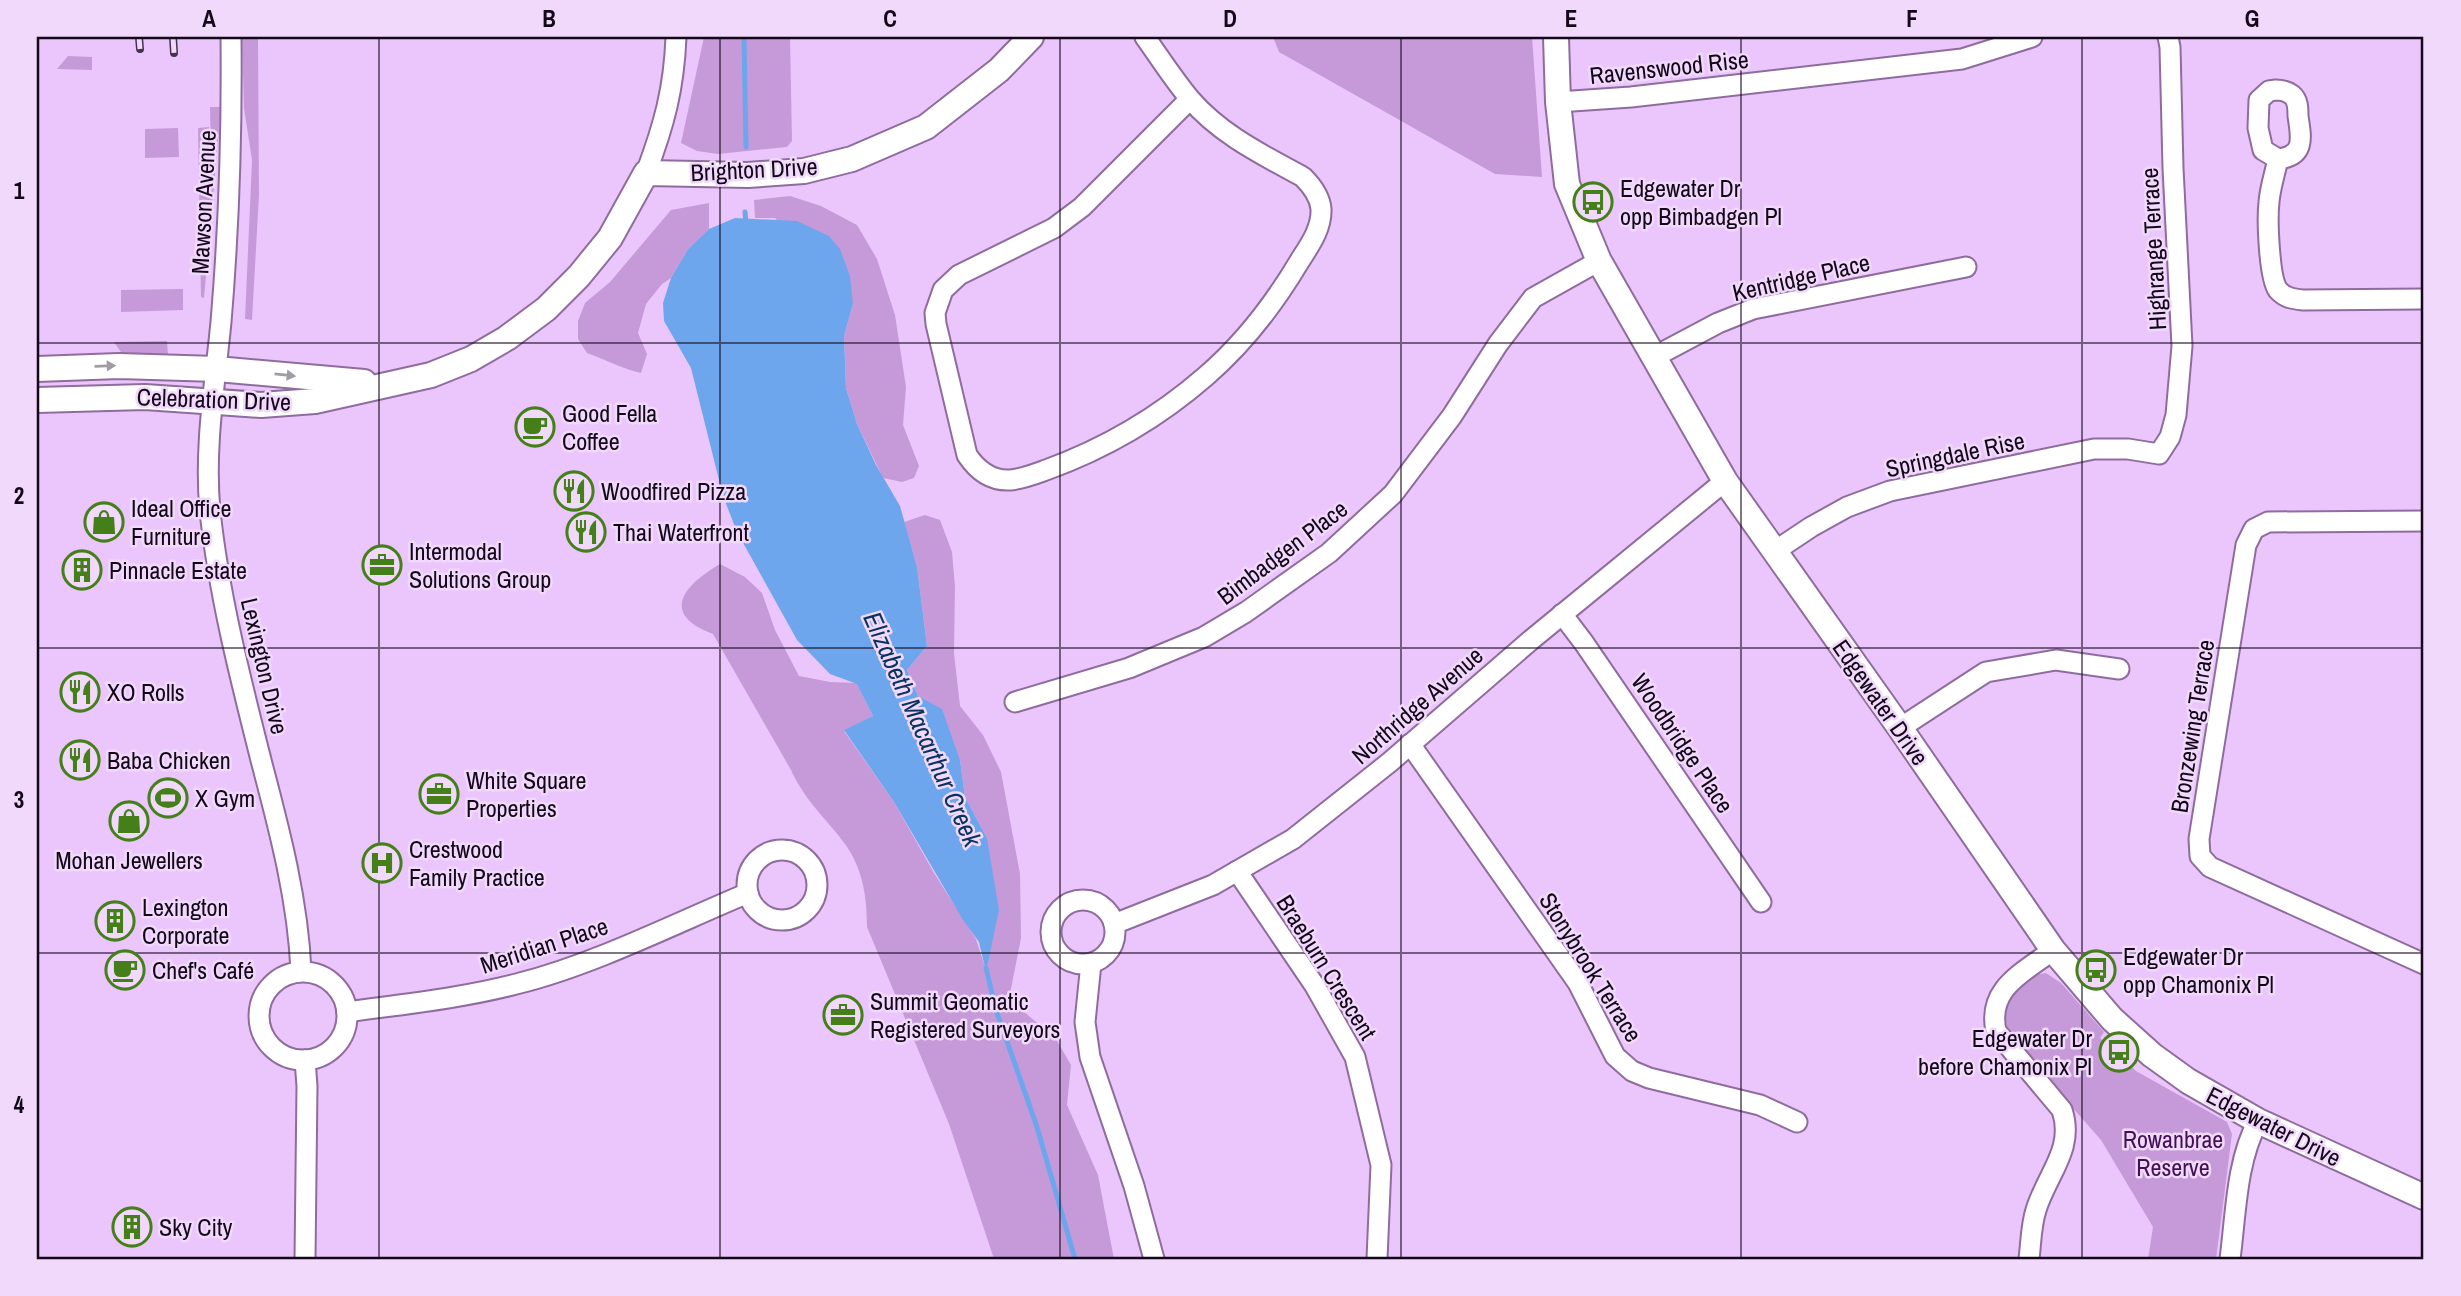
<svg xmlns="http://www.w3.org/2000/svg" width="2461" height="1296" viewBox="0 0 2461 1296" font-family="'Archivo Narrow',sans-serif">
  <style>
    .green { fill: #c69ad9 }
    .water { fill: #6ea6ee }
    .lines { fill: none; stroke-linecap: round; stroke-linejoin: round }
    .stream { stroke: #6ea6ee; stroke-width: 5 }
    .minor-casing { stroke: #8f6c9e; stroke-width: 23 }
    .tertiary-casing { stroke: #8f6c9e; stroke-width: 28 }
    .minor { stroke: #fff; stroke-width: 19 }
    .tertiary { stroke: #fff; stroke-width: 24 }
    .rail-casing { stroke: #45334e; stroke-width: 8 }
    .rail { stroke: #f0d9fa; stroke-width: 5; stroke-dasharray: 16; stroke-linecap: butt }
    .oneway { fill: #a19ca3 }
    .grid { fill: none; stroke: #14071a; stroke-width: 2; stroke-opacity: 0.55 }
    .labels { text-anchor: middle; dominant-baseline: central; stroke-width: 5; stroke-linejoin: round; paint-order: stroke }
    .street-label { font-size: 24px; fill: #14071a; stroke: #f0d9fa }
    .poi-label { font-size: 24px; fill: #14071a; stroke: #f0d9fa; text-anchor: start }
    .park-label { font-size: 24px; fill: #431055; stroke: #f0d9fa }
    .water-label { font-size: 26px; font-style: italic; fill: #0c3360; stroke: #f0d9fa }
    .neatline { fill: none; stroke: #14071a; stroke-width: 2.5 }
    .grid-label { font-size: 23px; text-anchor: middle; font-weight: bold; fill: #14071a }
  </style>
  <rect width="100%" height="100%" fill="#ebc6fc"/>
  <!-- green -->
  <g class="green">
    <polygon points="242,37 258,37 259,195 252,320 245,319 252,160 244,108"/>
    <polygon points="704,37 790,37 792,141 787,147 718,154 697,151 681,143"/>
    <polygon points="1273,37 1532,37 1542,177 1495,174 1279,52"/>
    <polygon points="68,56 92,57 92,70 57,69"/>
    <polygon points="210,107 221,107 204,298 201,297 198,128 209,127 209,157 211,157"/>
    <polygon points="178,128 179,157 145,158 145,129"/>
    <polygon points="790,196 821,206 857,225 877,259 895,315 906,387 903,425 919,466 914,478 902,482 883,478 857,424 846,388 844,336 853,304 775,218 755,218 754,200"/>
    <path d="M 709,203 L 709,229 L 688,249 L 671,278 L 662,284 L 646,304 L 638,333 L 647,354 L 641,373 C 626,370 604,359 587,353 L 578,339 L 578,321 L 585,303 L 610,282 L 671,210 Z"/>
    <polygon points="183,289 183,310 121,312 121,290"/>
    <polygon points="167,341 168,356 123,355 114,342"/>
    <path d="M 925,515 L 940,520 L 952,552 L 955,587 L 954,653 L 960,706 L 983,735 L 1001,772 L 1020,874 L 1021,938 L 1009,999 L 1056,1039 L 1071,1065 L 1067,1105 L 1098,1175 L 1114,1259 L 994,1259 L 949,1124 L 867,927 C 867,898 863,869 845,844 C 825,817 805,801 791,770 L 713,634 C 659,614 684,585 720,564 L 745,577 L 762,593 L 775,630 L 799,676 L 830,682 L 857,683 L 873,716 L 844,731 L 894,802 L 934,873 L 976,939 L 986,970 L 987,838 L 965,797 L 960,760 L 918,696 L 907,670 L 927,646 L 917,567 L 904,522 Z"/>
    <path d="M 2046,973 L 2061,983 L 2104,1032 L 2100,1038 L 2136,1071 L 2227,1122 L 2232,1134 L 2216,1259 L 2148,1259 L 2153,1227 L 2101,1140 L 2005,1031 L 2000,1021 C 2007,993 2015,977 2046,973 Z"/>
  </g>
  <!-- water -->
  <polygon class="water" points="735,218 797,221 829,236 840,249 850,276 853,304 844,336 846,388 857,424 876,465 900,506 917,567 927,646 907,670 918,696 942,709 960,760 965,797 987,838 999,910 986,972 979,942 963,920 894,802 844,730 873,716 857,684 830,674 797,640 737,532 723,496 691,368 664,321 663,303 671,278 688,249 709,229"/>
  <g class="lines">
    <!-- stream -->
    <g class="stream">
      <polyline points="744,37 746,147"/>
      <polyline points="745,212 746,224"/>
      <polyline points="986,968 996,1010 1037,1127 1075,1259"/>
    </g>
    <!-- minor casing -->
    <g class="minor-casing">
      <g id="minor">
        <path d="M 231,37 C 232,132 229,227 221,322 C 215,384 204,448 210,511 C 219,596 241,681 262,764 C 280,832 298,901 301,971"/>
        <path d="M 1145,37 C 1160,58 1174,80 1190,99 C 1221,135 1263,155 1303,177 C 1312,186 1320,196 1321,209 C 1322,229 1309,246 1299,262 C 1274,304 1243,344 1206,376 C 1159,417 1104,449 1046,470 C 1035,474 1022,479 1010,480 C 991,481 977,470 967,455 L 936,324 L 935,313 L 943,290 L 959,275 L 1054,228 L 1082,207 L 1190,99"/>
        <path d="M 2276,90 C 2282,90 2287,91 2292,95 C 2298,100 2298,108 2298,116 C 2301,137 2306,156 2278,159 L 2263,150 L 2258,128 L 2259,100 L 2269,91 Z"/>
        <polyline points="1558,102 1631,97 1962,59 2032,37"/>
        <path d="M 2278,159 C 2275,173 2270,188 2269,202 C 2267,219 2269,278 2278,290 C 2285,298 2293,299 2303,300 L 2424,299"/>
        <path d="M 646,173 C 664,125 674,89 676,37"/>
        <polyline points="1654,357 1718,323 1753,309 1966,267"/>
        <polyline points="2424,521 2268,522 2254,529 2246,545 2199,839 2200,856 2210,867 2424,964"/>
        <polyline points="1775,551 1811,527 1847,507 1890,491 2094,449 2128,449 2159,454 2170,437 2176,415 2182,346 2173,168 2170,47 2168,37"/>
        <polyline points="1562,614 1584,643 1761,902"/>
        <polyline points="1015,702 1129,668 1204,637 1246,612 1329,553 1393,494 1452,416 1498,344 1533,298 1599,261"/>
        <polyline points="1900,728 1986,672 2056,660 2119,669"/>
        <polyline points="1410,744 1578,983 1615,1056 1632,1071 1649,1078 1760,1105 1797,1122"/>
        <circle cx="782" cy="885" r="35"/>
        <polyline points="1237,871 1315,986 1355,1057 1381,1165 1377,1259"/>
        <circle cx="1083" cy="932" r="32"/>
        <polyline points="1114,924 1213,885 1293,839 1390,762 1531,640 1725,481"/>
        <polyline points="1091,963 1085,1022 1090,1057 1134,1186 1154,1259"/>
        <circle cx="303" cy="1016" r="44"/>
        <path d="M 347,1012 C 405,1004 464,998 520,983 C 595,964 676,923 748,893"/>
        <polyline points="305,1259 307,1086 305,1060"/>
        <path d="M 2029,1259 C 2031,1243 2031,1225 2036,1210 C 2047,1174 2075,1149 2062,1110 L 1996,1031 C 1987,988 2023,973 2053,950"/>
        <path d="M 2230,1259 C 2236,1214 2236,1162 2258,1121"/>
      </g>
    </g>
    <!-- tertiary casing -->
    <g class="tertiary-casing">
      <g id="tertiary">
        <polyline points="1556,37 1558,102 1567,184 1599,261 1725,481 1900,728 2053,950 2112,1019 2152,1055 2188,1081 2258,1121 2424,1197"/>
        <polyline points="37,369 119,366 217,369 364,382"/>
        <polyline points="37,400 145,397 261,405 315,401 431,375 471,359 507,338 546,309 579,276 610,238 646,173 748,175 804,171 852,159 926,127 999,70 1031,37"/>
      </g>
    </g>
    <!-- minor -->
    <use href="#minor" class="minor"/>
    <!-- tertiary -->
    <use href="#tertiary" class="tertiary"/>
    <!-- rail casing -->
    <g class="rail-casing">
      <g id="rail">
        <polyline points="139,37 140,49"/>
        <polyline points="173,37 174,53"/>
      </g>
    </g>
    <!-- rail -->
    <use href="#rail" class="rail"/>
  </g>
  <!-- one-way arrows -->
  <defs><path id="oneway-solid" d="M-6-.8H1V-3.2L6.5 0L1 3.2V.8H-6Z" transform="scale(1.75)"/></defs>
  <g class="oneway">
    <use href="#oneway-solid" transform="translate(105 366) rotate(-2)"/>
    <use href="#oneway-solid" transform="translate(285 375) rotate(6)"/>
  </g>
  <!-- grid -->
  <path class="grid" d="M 379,37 L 379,1259M 720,37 L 720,1259M 1060,37 L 1060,1259M 1401,37 L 1401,1259M 1741,37 L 1741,1259M 2082,37 L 2082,1259M 37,343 L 2424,343M 37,648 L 2424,648M 37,953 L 2424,953"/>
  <!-- icons -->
  <defs>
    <g id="bus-ring" transform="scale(2.0125)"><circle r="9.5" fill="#f0d9fa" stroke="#457f19" stroke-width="1.5"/><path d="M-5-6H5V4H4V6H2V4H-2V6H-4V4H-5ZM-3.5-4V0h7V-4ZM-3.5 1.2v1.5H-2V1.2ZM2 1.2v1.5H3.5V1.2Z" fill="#457f19"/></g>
    <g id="cafe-ring" transform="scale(2.0125)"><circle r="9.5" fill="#f0d9fa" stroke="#457f19" stroke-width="1.5"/><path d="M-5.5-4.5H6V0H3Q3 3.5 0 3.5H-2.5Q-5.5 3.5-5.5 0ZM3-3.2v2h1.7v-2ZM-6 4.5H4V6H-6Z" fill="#457f19"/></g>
    <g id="restaurant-ring" transform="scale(2.0125)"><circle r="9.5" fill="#f0d9fa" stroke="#457f19" stroke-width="1.5"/><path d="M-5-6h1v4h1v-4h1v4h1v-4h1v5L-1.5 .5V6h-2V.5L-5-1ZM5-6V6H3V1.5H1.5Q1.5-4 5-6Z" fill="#457f19"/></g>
    <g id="shop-ring" transform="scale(2.0125)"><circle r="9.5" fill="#f0d9fa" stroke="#457f19" stroke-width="1.5"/><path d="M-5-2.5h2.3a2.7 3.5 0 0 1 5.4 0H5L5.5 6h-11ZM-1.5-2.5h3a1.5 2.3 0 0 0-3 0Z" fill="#457f19"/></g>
    <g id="office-ring" transform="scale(2.0125)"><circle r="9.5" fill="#f0d9fa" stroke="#457f19" stroke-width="1.5"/><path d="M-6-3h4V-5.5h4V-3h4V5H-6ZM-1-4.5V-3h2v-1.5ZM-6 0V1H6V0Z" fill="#457f19"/></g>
    <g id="building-ring" transform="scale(2.0125)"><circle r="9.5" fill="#f0d9fa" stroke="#457f19" stroke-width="1.5"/><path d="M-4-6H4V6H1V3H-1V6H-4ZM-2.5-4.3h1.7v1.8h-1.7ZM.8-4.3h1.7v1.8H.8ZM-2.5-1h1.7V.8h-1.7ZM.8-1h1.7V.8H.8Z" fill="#457f19"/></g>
    <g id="stadium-ring" transform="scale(2.0125)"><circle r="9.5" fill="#f0d9fa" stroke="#457f19" stroke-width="1.5"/><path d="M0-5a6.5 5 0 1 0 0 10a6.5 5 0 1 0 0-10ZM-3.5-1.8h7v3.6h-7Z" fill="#457f19"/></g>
    <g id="hospital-ring" transform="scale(2.0125)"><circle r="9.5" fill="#f0d9fa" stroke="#457f19" stroke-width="1.5"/><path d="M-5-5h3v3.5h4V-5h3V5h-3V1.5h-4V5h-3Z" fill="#457f19"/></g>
  </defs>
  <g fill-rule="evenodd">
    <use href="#bus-ring" x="1593" y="202"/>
    <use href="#cafe-ring" x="535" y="427"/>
    <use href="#restaurant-ring" x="574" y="491"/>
    <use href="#shop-ring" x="104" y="522"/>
    <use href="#restaurant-ring" x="586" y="532"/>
    <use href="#office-ring" x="382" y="565"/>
    <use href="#building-ring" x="82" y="570"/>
    <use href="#restaurant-ring" x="80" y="692"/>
    <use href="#restaurant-ring" x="80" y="760"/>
    <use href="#office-ring" x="439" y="794"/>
    <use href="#stadium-ring" x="168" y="798"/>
    <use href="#shop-ring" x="129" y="821"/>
    <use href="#hospital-ring" x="382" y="863"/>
    <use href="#building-ring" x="115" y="921"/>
    <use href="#cafe-ring" x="125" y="970"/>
    <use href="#bus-ring" x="2096" y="970"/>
    <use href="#office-ring" x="843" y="1015"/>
    <use href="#bus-ring" x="2119" y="1052"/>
    <use href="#building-ring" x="132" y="1227"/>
  </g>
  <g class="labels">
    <!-- street labels -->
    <g class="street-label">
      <text transform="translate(1669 67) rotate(-6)">Ravenswood Rise</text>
      <text transform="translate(754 169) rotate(-3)">Brighton Drive</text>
      <text transform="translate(203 202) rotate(-87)">Mawson Avenue</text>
      <text transform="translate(2153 249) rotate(-93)">Highrange Terrace</text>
      <text transform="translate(1801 277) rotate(-13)">Kentridge Place</text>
      <text transform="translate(214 399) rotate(2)">Celebration Drive</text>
      <text transform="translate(1955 454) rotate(-12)">Springdale Rise</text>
      <text transform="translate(1282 552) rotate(-37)">Bimbadgen Place</text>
      <text transform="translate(265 666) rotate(77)">Lexington Drive</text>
      <text transform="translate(1881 702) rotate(55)">Edgewater Drive</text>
      <text transform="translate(1417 705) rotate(-41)">Northridge Avenue</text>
      <text transform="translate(2192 726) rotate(-81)">Bronzewing Terrace</text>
      <text transform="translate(1683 743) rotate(56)">Woodbridge Place</text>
      <text transform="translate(544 945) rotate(-18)">Meridian Place</text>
      <text transform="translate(1327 967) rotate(58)">Braeburn Crescent</text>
      <text transform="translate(1591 967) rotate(58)">Stonybrook Terrace</text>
      <text transform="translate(2274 1126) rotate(27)">Edgewater Drive</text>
    </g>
    <!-- poi labels -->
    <g class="poi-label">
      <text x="1620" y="188">Edgewater Dr<tspan x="1620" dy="28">opp Bimbadgen Pl</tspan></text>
      <text x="562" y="413">Good Fella<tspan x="562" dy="28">Coffee</tspan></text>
      <text x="601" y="491">Woodfired Pizza</text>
      <text x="131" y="508">Ideal Office<tspan x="131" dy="28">Furniture</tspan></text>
      <text x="613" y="532">Thai Waterfront</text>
      <text x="409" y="551">Intermodal<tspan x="409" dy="28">Solutions Group</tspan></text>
      <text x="109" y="570">Pinnacle Estate</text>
      <text x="107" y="692">XO Rolls</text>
      <text x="107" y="760">Baba Chicken</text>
      <text x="466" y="780">White Square<tspan x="466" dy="28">Properties</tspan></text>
      <text x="195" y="798">X Gym</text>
      <text x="409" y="849">Crestwood<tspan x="409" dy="28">Family Practice</tspan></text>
      <text x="129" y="860" text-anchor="middle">Mohan Jewellers</text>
      <text x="142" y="907">Lexington<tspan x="142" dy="28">Corporate</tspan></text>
      <text x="2123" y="956">Edgewater Dr<tspan x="2123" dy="28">opp Chamonix Pl</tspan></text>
      <text x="152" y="970">Chef's Café</text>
      <text x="870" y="1001">Summit Geomatic<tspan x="870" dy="28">Registered Surveyors</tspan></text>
      <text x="2092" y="1038" text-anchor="end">Edgewater Dr<tspan x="2092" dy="28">before Chamonix Pl</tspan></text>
      <text x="159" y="1227">Sky City</text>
    </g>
    <!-- park labels -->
    <g class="park-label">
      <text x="2173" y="1139">Rowanbrae<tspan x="2173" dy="28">Reserve</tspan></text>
    </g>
    <!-- water labels -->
    <g class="water-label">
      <text transform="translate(923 729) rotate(66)">Elizabeth Macarthur Creek</text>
    </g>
  </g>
  <!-- border -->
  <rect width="2461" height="1296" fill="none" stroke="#f0d9fa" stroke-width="77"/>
  <rect x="38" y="38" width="2384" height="1220" class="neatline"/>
  <g class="grid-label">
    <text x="209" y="27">A</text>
    <text x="549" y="27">B</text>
    <text x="890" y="27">C</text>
    <text x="1230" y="27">D</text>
    <text x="1571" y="27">E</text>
    <text x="1912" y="27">F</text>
    <text x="2252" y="27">G</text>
    <text x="19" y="199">1</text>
    <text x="19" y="504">2</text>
    <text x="19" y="808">3</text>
    <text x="19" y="1113">4</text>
  </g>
</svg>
